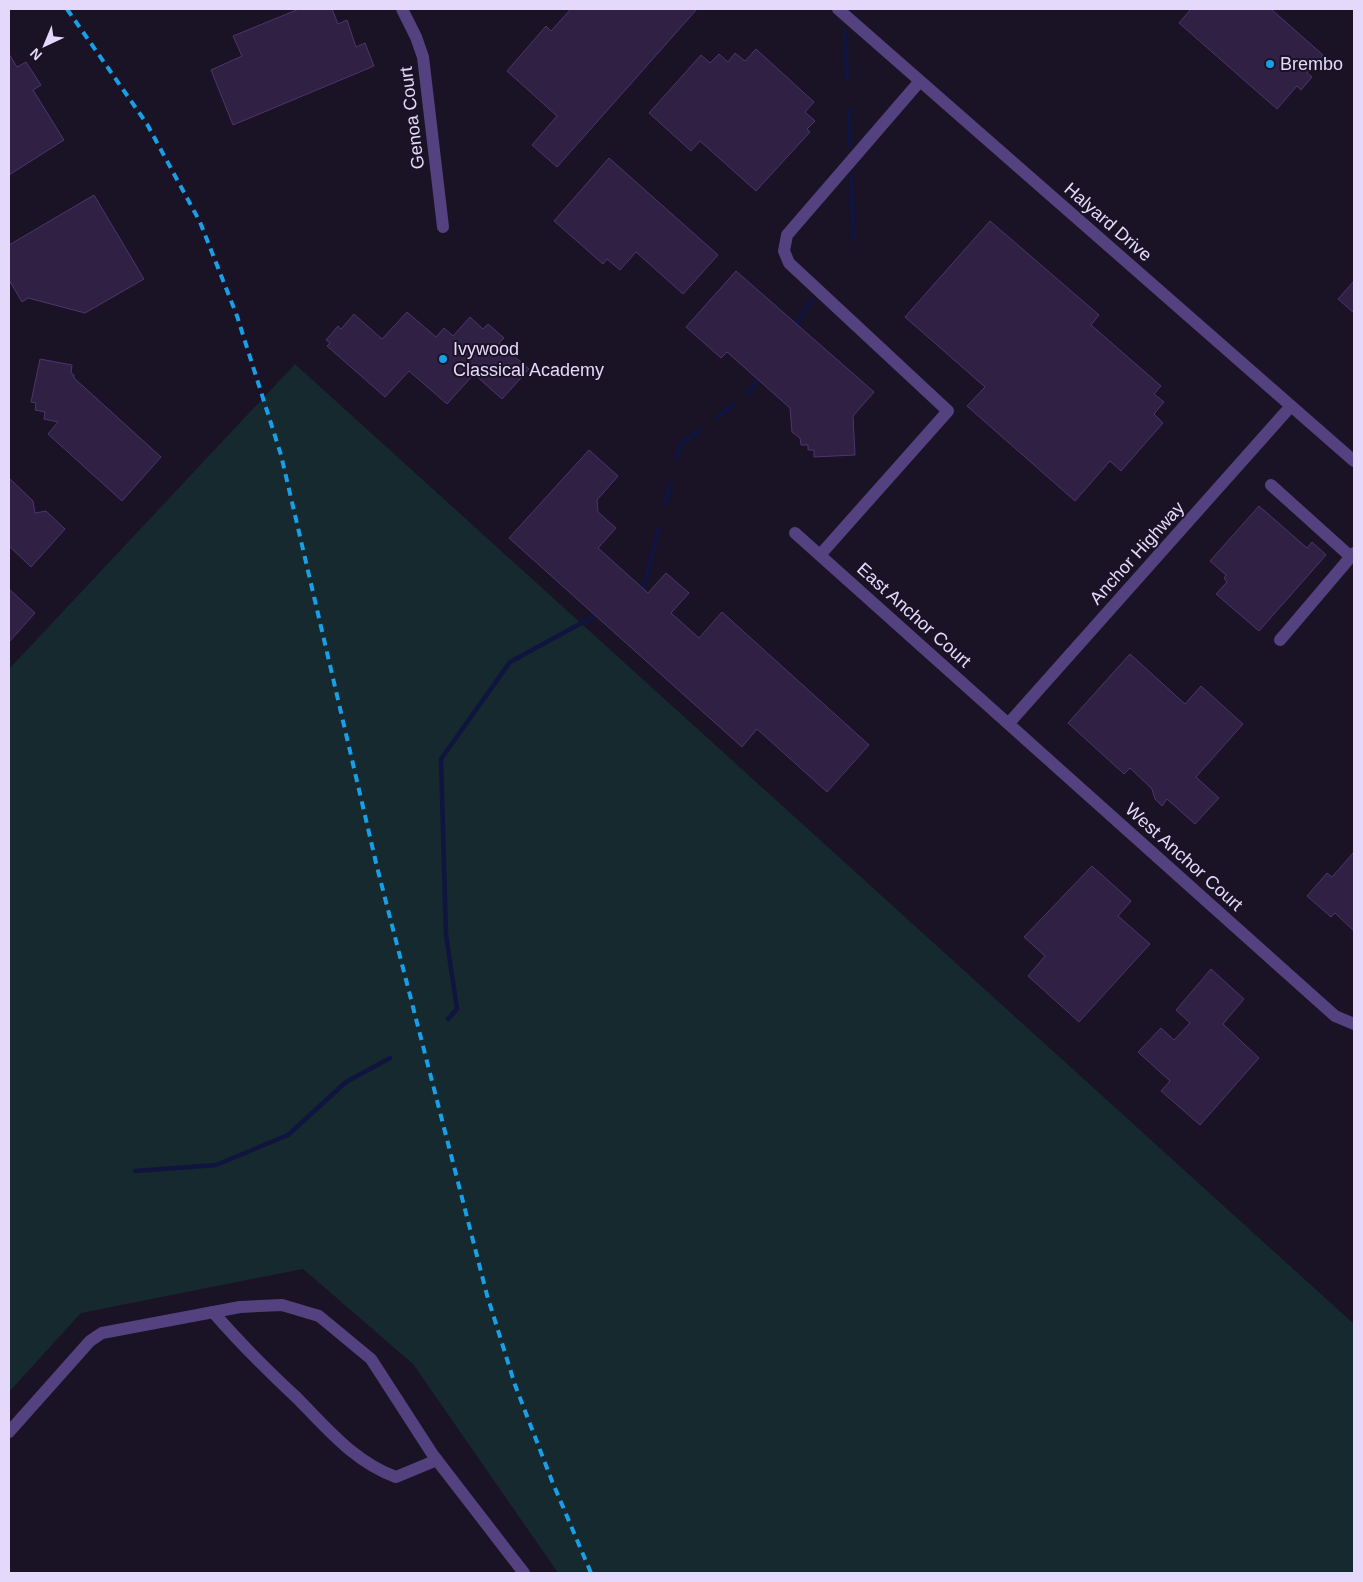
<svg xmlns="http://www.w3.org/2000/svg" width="1363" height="1582" viewBox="0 0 1363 1582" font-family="Arial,sans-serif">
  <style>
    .green { fill: #15292e }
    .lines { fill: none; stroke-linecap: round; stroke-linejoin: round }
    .stream { stroke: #101540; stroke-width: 4.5 }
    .building { fill: #302044; stroke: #4e346d }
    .minor { stroke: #53427f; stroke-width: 12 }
    .rail { stroke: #199fe7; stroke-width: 4; stroke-dasharray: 8 6; stroke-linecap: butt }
    .poi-dot { fill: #199fe7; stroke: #1a1225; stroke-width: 2 }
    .labels { text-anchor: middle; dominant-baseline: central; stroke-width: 4; stroke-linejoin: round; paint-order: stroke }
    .poi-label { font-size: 18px; fill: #e5d9fb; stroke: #1a1225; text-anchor: start }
    .street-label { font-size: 18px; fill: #e5d9fb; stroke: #1a1225 }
  </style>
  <rect width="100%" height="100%" fill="#1a1225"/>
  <!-- green -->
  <polygon class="green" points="295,364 1354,1324 1354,1573 558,1573 413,1364 303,1269 81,1313 9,1392 9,669"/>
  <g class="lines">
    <!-- stream -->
    <g class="stream">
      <polyline points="845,31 847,79"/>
      <polyline points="849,110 850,146"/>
      <polyline points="851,176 854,239"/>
      <polyline points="794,327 812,300"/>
      <polyline points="749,393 761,375"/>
      <polyline points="717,417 733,405"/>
      <polyline points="677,458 681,444 699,431"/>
      <polyline points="665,504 671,483"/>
      <polyline points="640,591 643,589 659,528"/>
      <polyline points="448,1019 457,1009 446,935 441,759 510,662 600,613"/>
      <polyline points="135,1171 216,1165 288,1135 346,1082 390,1058"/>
    </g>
  </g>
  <!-- building -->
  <g class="building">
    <polygon points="299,9 332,9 338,24 347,20 356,47 365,43 374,66 233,125 211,70 242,56 233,36"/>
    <polygon points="571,9 697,9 557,167 532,145 557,116 507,71 546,26 551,31"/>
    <polygon points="1191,9 1271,9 1323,55 1307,73 1312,77 1301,90 1297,86 1277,109 1179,23"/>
    <polygon points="756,49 814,102 805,112 815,121 807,129 810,132 756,191 700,141 691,151 649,113 701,55 710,63 719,54 728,62 735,53 745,61"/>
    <polygon points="9,54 17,67 26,62 41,85 33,90 64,140 9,175"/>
    <polygon points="609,158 718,255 683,294 636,252 620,270 607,259 603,264 554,221"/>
    <polygon points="94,195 144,279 85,313 28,298 22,302 9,280 9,245"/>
    <polygon points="990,221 1099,315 1091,325 1161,386 1154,394 1164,402 1154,414 1163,423 1121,471 1110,461 1075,501 967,406 985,387 905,317"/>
    <polygon points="736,271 874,392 853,416 855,455 814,457 814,450 808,450 808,445 801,445 800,438 792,432 790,408 727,352 721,358 686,327"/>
    <polygon points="1354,281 1354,313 1338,299"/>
    <polygon points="407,312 436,337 444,328 453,336 470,317 483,329 488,324 504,338 499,343 529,369 502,399 474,374 447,404 409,371 385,397 327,346 330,343 326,340 338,326 341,329 354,314 382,339"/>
    <polygon points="40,359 72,365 71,373 74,375 74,378 161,457 122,501 48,434 58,422 44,419 45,412 35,410 36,403 31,402"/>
    <polygon points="589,450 618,476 597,500 598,512 616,528 598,548 648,593 666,573 689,593 671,613 699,638 722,612 869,745 827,792 757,729 742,747 509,538"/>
    <polygon points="9,478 33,501 35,513 46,511 65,529 31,567 9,546"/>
    <polygon points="1259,506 1307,548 1312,542 1326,555 1259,631 1216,594 1227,582 1224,578 1226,575 1210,561"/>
    <polygon points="9,589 35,613 9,642"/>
    <polygon points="1130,654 1185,704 1201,686 1243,724 1196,777 1219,798 1195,824 1167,799 1162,806 1155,799 1152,789 1130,768 1124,774 1068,723"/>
    <polygon points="1354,852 1354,931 1335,913 1331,917 1307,896 1327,873 1332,877"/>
    <polygon points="1092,866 1131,901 1118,916 1150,944 1079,1022 1028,976 1045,956 1024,937"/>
    <polygon points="1211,969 1244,999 1223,1024 1259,1058 1200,1125 1161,1091 1170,1081 1138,1052 1161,1028 1174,1040 1190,1023 1176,1010"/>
  </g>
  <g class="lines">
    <!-- minor -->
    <g class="minor">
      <polyline points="402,9 416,37 423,57 443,227"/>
      <polyline points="838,9 1354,461"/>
      <polyline points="1271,485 1351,557"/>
      <polyline points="795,533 1335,1016 1354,1024"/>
      <polyline points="820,555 948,411 789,263 784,251 787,235 920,81"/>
      <polyline points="1280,640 1354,553"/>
      <polyline points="1009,723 1291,406"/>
      <path d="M 213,1312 C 239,1342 267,1370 296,1397 C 327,1428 354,1462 396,1477 L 437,1460"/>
      <polyline points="9,1432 90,1341 102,1333 240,1307 282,1305 319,1316 371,1359 433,1455 524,1573"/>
    </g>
    <!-- rail -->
    <polyline class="rail" points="67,9 147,124 200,222 237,316 281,455 377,867 487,1295 515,1385 552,1481 591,1573"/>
  </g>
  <!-- markers -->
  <g class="poi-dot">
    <circle cx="1270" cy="64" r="5"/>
    <circle cx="443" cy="359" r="5"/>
  </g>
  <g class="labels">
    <!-- poi labels -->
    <g class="poi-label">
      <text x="1280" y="64">Brembo</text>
      <text x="453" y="349">Ivywood<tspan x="453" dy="21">Classical Academy</tspan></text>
    </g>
    <!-- street labels -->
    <g class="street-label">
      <text transform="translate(412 118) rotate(-97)">Genoa Court</text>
      <text transform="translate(1108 222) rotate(41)">Halyard Drive</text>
      <text transform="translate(1137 553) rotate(-48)">Anchor Highway</text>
      <text transform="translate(914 615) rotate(42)">East Anchor Court</text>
      <text transform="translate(1184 857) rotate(42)">West Anchor Court</text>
    </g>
  </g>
  <!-- border -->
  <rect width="1363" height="1582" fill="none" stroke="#e5d9fb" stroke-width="20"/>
  <!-- north arrow -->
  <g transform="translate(45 45) rotate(224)" stroke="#1a1225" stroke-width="4" paint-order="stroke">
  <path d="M0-4L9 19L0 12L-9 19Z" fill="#e5d9fb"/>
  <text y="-8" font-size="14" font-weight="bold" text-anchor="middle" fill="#e5d9fb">N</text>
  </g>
</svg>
